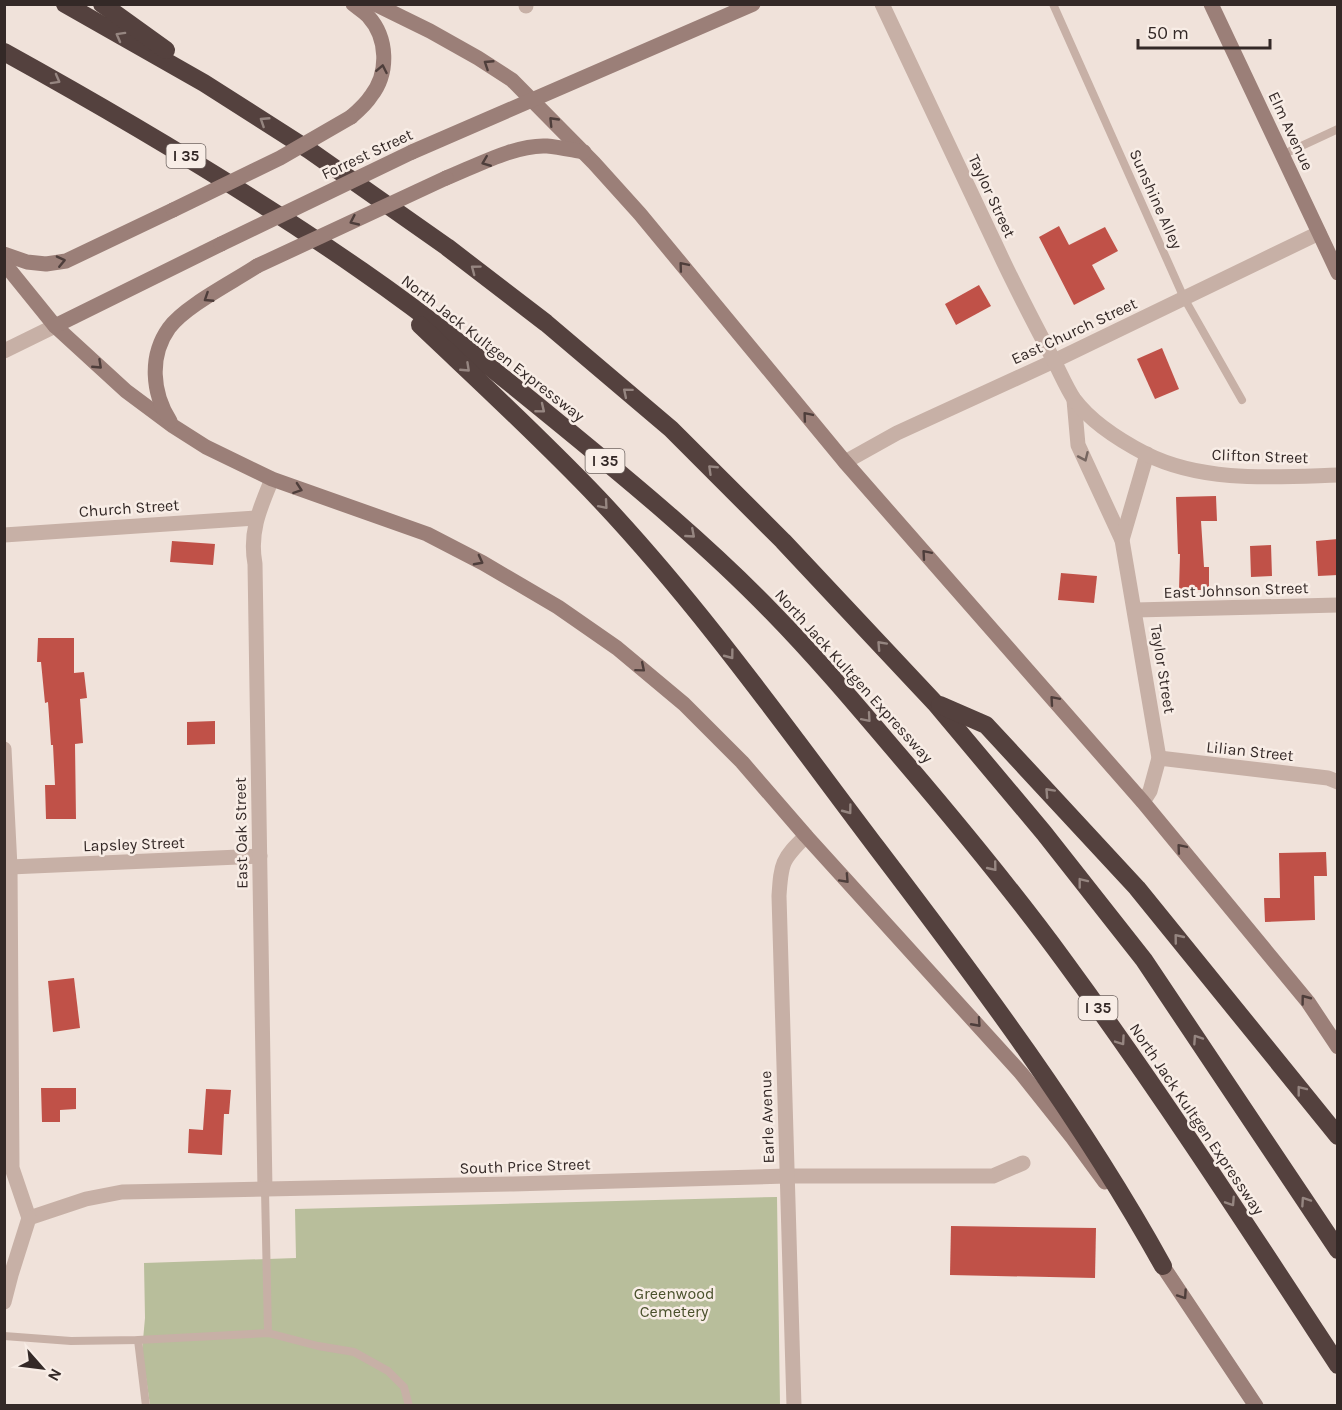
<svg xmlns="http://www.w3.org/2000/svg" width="1342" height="1410" viewBox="0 0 1342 1410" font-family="Karla,sans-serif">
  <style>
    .green { fill: #b8be9b }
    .building { fill: #c05148 }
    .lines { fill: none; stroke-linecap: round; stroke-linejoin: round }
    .service { stroke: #c7b0a6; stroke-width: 8 }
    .minor { stroke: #c7b0a6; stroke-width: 15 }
    .tertiary { stroke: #c7b0a6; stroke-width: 15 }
    .secondary { stroke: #9b7f78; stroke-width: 15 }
    .motorway { stroke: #54413e; stroke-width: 18 }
    .secondary-bridge { stroke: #9b7f78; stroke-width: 15 }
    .oneway { stroke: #968681 }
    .oneway2 { stroke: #4e3e3b }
    .oneway3 { stroke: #766660 }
    .labels { text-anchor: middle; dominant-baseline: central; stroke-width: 5; stroke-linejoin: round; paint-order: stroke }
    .shield { fill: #f8ede6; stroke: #6f6460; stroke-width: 1.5 }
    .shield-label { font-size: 15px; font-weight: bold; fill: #342927 }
    .street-label { font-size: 16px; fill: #342927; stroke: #f8ede6 }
    .park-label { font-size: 16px; fill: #4a512c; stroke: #f8ede6 }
  </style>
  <rect width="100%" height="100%" fill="#f0e2da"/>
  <!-- green -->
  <polygon class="green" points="777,1197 780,1405 150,1405 142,1351 145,1318 144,1263 296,1258 295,1209"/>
  <!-- building -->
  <g class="building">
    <polygon points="1059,226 1069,245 1105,227 1118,251 1092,265 1105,289 1074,305 1039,237"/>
    <polygon points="979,285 991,306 956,325 945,304"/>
    <polygon points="1162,348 1179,389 1155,399 1137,359"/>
    <polygon points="1216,496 1217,521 1201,521 1204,567 1209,567 1209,590 1179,590 1180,554 1178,554 1176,497"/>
    <polygon points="1338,539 1338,575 1318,576 1316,541"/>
    <polygon points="172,541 215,544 213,565 170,562"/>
    <polygon points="1271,545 1272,576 1251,577 1250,546"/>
    <polygon points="1061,573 1097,576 1094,603 1058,600"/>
    <polygon points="38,638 74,638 74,673 84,672 87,698 80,699 83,743 75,744 76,819 46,819 45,785 55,785 53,745 51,745 48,702 45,703 41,662 37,662"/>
    <polygon points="215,721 215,744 187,745 187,722"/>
    <polygon points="1326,852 1327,876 1314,876 1315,920 1265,922 1264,898 1280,898 1279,853"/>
    <polygon points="74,978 80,1028 53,1032 48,981"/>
    <polygon points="41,1088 76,1088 76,1109 60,1110 60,1122 42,1122"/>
    <polygon points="206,1089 231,1090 229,1114 224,1114 222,1155 188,1153 189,1129 203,1130"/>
    <polygon points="951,1226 1096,1228 1095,1278 950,1275"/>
  </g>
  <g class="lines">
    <!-- service -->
    <g class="service">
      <polyline points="1053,4 1184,298 1242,400"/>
      <polyline points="1282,155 1338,129"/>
      <polyline points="265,1190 268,1333"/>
      <polyline points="4,1336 71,1341 138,1340 268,1333 318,1346 354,1352 388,1371 404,1387 409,1406"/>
      <polyline points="138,1340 146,1406"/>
    </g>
    <!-- minor -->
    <g class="minor">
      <polyline points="526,4 526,6"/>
      <polyline points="1074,400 1078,445 1122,540"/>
      <polyline points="845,462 897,433 1054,361 1319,233"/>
      <polyline points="4,535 256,518"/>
      <polyline points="1135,610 1338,605"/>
      <polyline points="4,749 10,867 12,1168 29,1218"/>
      <polyline points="1159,758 1328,778 1338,782"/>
      <polyline points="1143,802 1150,791 1159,758 1122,540 1147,454"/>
      <polyline points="10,867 260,856"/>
      <path d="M 265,1190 L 255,564 C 249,532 260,508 272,479"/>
      <polyline points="29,1218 86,1199 122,1192 513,1184 787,1176 993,1176 1023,1163"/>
      <polyline points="4,1302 11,1275 29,1218"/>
      <path d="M 794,1406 L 779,896 C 781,863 782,859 806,836"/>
    </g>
    <!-- tertiary -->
    <g class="tertiary">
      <path d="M 882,4 C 920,86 959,168 998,250 C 1015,287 1034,323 1053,359 C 1060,372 1066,387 1074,399 C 1091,422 1121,441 1146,454 C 1204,483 1274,477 1338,475"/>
      <polyline points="4,351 55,326"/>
    </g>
    <!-- secondary -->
    <g class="secondary">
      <polyline points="375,4 430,31 478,58 512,80 594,163 640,214 845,462 1143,802 1308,1002 1338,1047"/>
      <polyline points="1211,4 1338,273"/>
      <path d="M 351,117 C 358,111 366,104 371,96 C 389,73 388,38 368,16 C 364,12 358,8 353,4"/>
      <polyline points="412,152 753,4"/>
      <path d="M 446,178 C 474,167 516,144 547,146 C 559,147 572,150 584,152"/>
      <polyline points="4,254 27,262 46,264 66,261 173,210"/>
      <polyline points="4,263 55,326 126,391 173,426 206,447 272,479 427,534 483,563 558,607 617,648 684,704 742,762 806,836 1021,1073 1072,1137 1105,1182"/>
      <polyline points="55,326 221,244"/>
      <path d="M 170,421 C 152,393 149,356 169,328 C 185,306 233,282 257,266"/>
      <polyline points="1156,1256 1256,1406"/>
    </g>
    <!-- motorway -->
    <g class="motorway">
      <polyline points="65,4 204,83 309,150 447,247 546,323 671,429 783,541 935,703 1044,833 1144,960 1338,1250"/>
      <polyline points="102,4 166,50"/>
      <path d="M 4,52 C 127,120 247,191 362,271 C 433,320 499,374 565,428 C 637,487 708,546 772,612 C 814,655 853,701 892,747 C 952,817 1011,888 1065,962 C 1161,1093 1249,1229 1338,1365"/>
      <path d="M 420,325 C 480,382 541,438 598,498 C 700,606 787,729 877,848 C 979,982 1081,1118 1163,1266"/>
      <polyline points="940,705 986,725 1137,888 1338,1136"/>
    </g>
    <!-- secondary-bridge -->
    <g class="secondary-bridge">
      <polyline points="173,210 280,158 351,117"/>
      <polyline points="221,244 412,152"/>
      <polyline points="257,266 446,178"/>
    </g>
  </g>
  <!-- one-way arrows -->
  <defs><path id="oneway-chevron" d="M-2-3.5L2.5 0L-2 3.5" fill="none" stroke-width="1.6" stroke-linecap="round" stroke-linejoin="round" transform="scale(1.5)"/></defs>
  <g class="oneway">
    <use href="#oneway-chevron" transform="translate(120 36) rotate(-151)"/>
    <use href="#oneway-chevron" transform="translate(56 80) rotate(29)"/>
    <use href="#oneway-chevron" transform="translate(264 121) rotate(-147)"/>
    <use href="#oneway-chevron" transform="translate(475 269) rotate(-143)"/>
    <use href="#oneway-chevron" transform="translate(466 368) rotate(43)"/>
    <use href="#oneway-chevron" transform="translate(627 392) rotate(-140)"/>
    <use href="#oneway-chevron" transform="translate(541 409) rotate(39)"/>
    <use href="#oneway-chevron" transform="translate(712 469) rotate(-136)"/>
    <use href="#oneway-chevron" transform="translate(604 505) rotate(49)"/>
    <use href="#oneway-chevron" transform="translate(691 534) rotate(41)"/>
    <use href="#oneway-chevron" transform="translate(881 645) rotate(-133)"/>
    <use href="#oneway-chevron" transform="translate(730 655) rotate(53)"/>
    <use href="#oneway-chevron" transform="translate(867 718) rotate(49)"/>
    <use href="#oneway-chevron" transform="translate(1049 792) rotate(-133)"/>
    <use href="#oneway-chevron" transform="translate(848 810) rotate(53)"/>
    <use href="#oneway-chevron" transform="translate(993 867) rotate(51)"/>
    <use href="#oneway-chevron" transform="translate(1082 882) rotate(-128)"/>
    <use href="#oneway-chevron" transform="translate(1178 938) rotate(-129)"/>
    <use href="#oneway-chevron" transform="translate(1197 1039) rotate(-124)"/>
    <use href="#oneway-chevron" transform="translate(1121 1041) rotate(55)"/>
    <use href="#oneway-chevron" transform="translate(1301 1090) rotate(-128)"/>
    <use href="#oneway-chevron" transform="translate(1305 1201) rotate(-124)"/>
    <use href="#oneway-chevron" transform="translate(1231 1202) rotate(57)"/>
  </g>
  <g class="oneway2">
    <use href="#oneway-chevron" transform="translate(488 64) rotate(-147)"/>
    <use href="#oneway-chevron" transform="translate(382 69) rotate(-79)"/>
    <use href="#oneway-chevron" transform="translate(553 121) rotate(-134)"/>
    <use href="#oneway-chevron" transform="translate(486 162) rotate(158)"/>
    <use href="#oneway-chevron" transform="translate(354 221) rotate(155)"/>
    <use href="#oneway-chevron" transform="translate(61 261) rotate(-13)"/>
    <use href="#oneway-chevron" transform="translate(683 266) rotate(-130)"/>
    <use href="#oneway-chevron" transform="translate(208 298) rotate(147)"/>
    <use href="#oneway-chevron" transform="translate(98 365) rotate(43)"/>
    <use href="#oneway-chevron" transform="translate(807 416) rotate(-130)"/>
    <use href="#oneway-chevron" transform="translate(298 489) rotate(19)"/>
    <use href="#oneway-chevron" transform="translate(926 554) rotate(-131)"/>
    <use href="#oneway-chevron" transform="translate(479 561) rotate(28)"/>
    <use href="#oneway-chevron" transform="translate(641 668) rotate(40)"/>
    <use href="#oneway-chevron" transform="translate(1054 700) rotate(-131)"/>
    <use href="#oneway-chevron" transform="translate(1181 848) rotate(-130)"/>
    <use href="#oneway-chevron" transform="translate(845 879) rotate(47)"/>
    <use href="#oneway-chevron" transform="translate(1305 999) rotate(-127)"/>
    <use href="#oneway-chevron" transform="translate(977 1023) rotate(48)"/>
    <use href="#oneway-chevron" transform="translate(1183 1295) rotate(56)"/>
  </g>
  <use class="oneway3" href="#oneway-chevron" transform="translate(1084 457) rotate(66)"/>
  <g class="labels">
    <!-- shield labels -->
    <g class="shield">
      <rect x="166.5" y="144" width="39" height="24" rx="4.5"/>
      <rect x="585.5" y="449" width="39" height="24" rx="4.5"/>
      <rect x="1078.5" y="996" width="39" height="24" rx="4.5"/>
    </g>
    <g class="shield-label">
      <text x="186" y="156">I 35</text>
      <text x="605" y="461">I 35</text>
      <text x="1098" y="1008">I 35</text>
    </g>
    <!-- street labels -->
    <g class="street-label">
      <text transform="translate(1291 131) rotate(65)">Elm Avenue</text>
      <text transform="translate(367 154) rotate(-25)">Forrest Street</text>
      <text transform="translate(992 196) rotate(65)">Taylor Street</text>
      <text transform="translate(1156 199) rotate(66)">Sunshine Alley</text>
      <text transform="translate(1074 331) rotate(-25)">East Church Street</text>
      <text transform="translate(493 348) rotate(38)">North Jack Kultgen Expressway</text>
      <text transform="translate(1260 456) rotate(2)">Clifton Street</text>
      <text transform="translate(129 508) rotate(-4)">Church Street</text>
      <text transform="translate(1236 590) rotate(-2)">East Johnson Street</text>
      <text transform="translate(1163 669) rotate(81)">Taylor Street</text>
      <text transform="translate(854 676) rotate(48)">North Jack Kultgen Expressway</text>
      <text transform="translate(1250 751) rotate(6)">Lilian Street</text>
      <text transform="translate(241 833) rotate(-91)">East Oak Street</text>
      <text transform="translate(134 844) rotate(-2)">Lapsley Street</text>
      <text transform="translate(767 1117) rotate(-92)">Earle Avenue</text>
      <text transform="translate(1197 1119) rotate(56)">North Jack Kultgen Expressway</text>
      <text transform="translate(525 1166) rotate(-2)">South Price Street</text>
    </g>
    <!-- park labels -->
    <g class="park-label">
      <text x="674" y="1293">Greenwood<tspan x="674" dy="18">Cemetery</tspan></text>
    </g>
  </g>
  <!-- border -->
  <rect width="1342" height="1410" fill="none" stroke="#342927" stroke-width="12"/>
  <!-- north arrow -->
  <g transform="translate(42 1368) rotate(118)" stroke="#f8ede6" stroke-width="4.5" paint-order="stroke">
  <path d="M0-4.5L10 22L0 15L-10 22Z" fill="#342927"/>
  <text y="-9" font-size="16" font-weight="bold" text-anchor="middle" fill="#342927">N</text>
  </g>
  <!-- scale -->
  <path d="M1138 39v9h132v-9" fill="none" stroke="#342927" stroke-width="3"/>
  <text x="1147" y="39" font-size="18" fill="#342927" stroke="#f8ede6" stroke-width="4.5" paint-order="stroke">50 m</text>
</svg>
